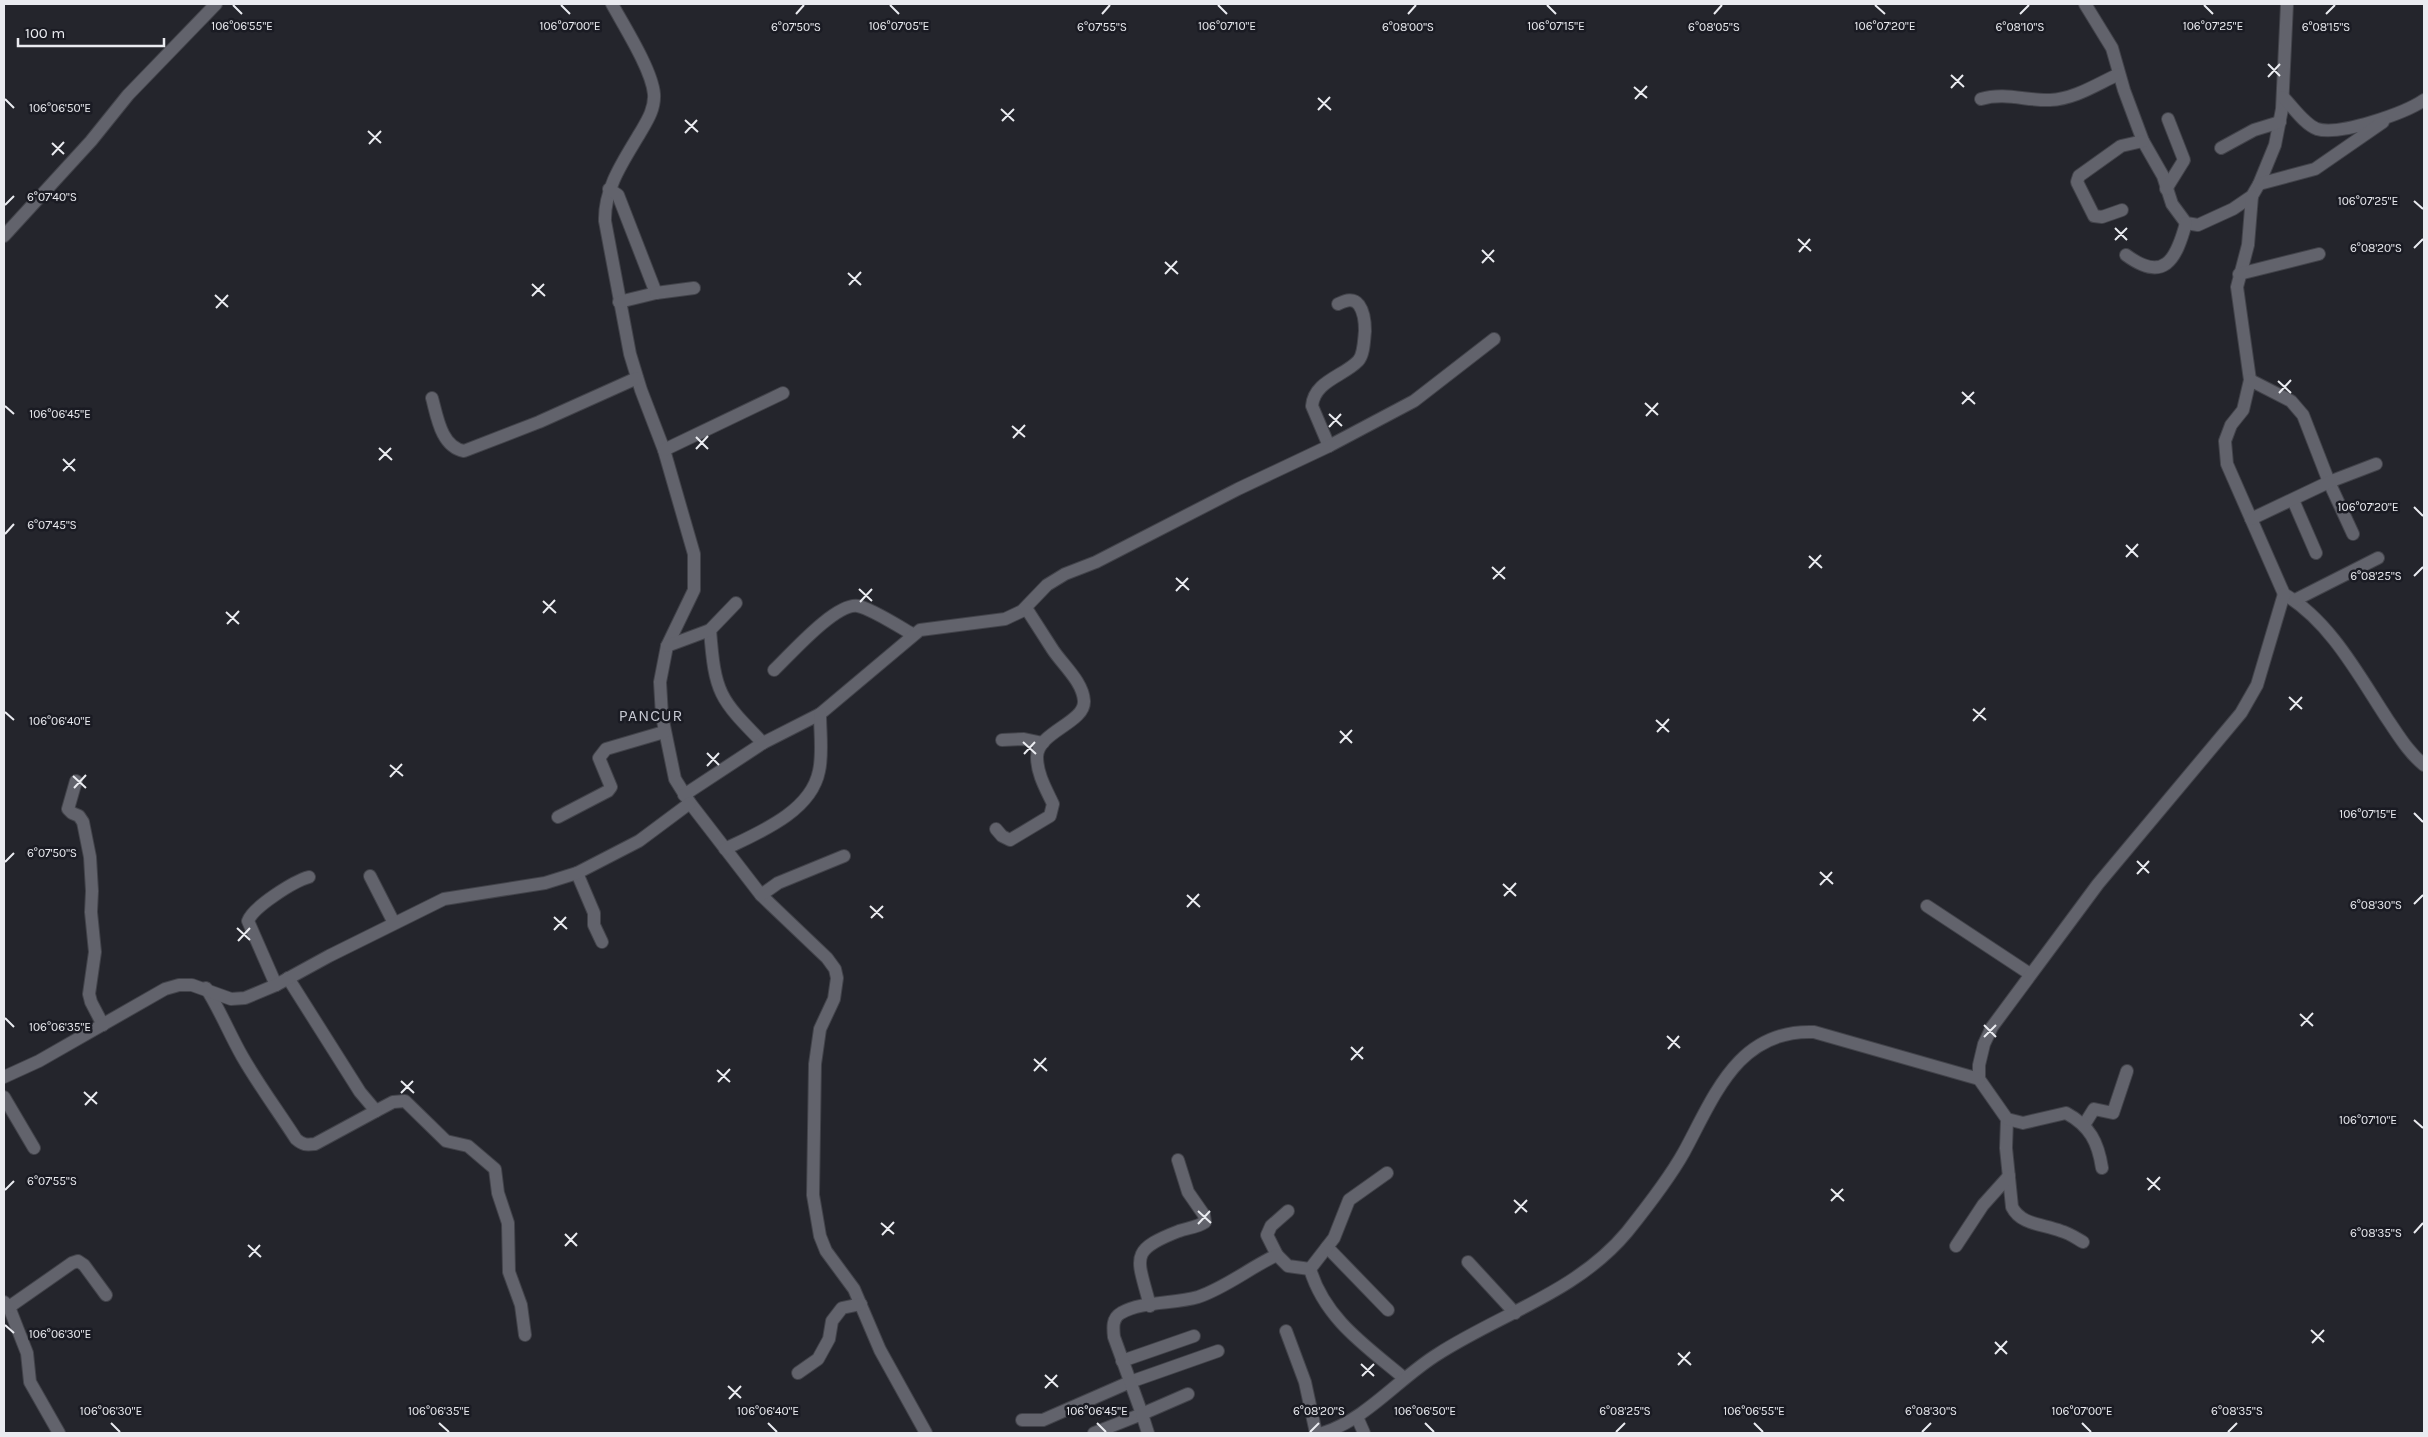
<svg xmlns="http://www.w3.org/2000/svg" width="2428" height="1437" viewBox="0 0 2428 1437" font-family="Karla,sans-serif">
  <style>
    .lines { fill: none; stroke-linecap: round; stroke-linejoin: round }
    .minor-casing { stroke: #42434a; stroke-width: 14 }
    .minor { stroke: #62636c; stroke-width: 12 }
    .ticks { fill: none; stroke: #eaebf0; stroke-width: 2 }
    .labels { text-anchor: middle; dominant-baseline: central; stroke-width: 5; stroke-linejoin: round; paint-order: stroke }
    .quarter-label { font-size: 16px; letter-spacing: 1px; fill: #c7c9d3; stroke: #1a1b23 }
    .ticks-label { font-size: 12px; text-anchor: middle; fill: #eaebf0; stroke: #1a1b23; stroke-width: 5; stroke-linejoin: round; paint-order: stroke }
  </style>
  <rect width="100%" height="100%" fill="#24252c"/>
  <g class="lines">
    <!-- minor casing -->
    <g class="minor-casing">
      <g id="minor">
        <path d="M 612,4 C 624,26 652,70 654,94 C 655,109 647,121 640,133 C 624,160 604,188 605,221 L 630,354 L 641,390 L 664,450 L 694,554 L 694,590 L 667,646 L 660,682 L 662,716 L 675,779 L 690,803 L 761,895 L 827,958 L 835,969 L 837,978 L 834,999 L 820,1029 L 815,1064 L 813,1195 L 820,1236 L 826,1251 L 854,1289 L 880,1350 L 926,1433"/>
        <polyline points="2085,4 2112,48 2124,90 2143,141 2163,176 2172,204 2186,223 2198,225 2233,209 2252,196 2259,184 2275,145 2282,109 2287,4"/>
        <path d="M 2283,97 C 2293,107 2304,124 2317,129 C 2340,136 2405,113 2424,100"/>
        <path d="M 1981,99 C 2005,92 2027,101 2050,100 C 2075,99 2097,84 2119,74"/>
        <polyline points="2221,148 2254,130 2280,122"/>
        <polyline points="2259,184 2315,169 2383,122"/>
        <polyline points="609,189 618,195 656,293 619,302"/>
        <polyline points="2166,189 2184,160 2168,119"/>
        <path d="M 2252,196 L 2248,245 L 2237,287 L 2250,380 L 2243,410 L 2231,425 L 2225,441 L 2227,464 L 2284,594 C 2331,622 2359,676 2388,720 C 2399,736 2409,753 2424,765"/>
        <polyline points="2122,210 2102,217 2094,216 2077,182 2079,176 2121,146 2143,141"/>
        <polyline points="4,236 91,141 128,95 216,4"/>
        <path d="M 2126,255 C 2164,283 2176,260 2186,223"/>
        <polyline points="2239,274 2319,254"/>
        <polyline points="656,293 694,288"/>
        <polyline points="2250,380 2291,401 2303,415 2329,482 2353,534"/>
        <path d="M 432,398 C 437,416 441,447 464,451 L 539,422 L 637,378"/>
        <path d="M 1329,446 L 1312,406 C 1314,381 1344,376 1358,361 C 1364,355 1364,340 1365,331 C 1365,322 1364,312 1359,305 C 1353,297 1345,301 1338,304"/>
        <polyline points="664,450 783,393"/>
        <polyline points="2293,500 2316,553"/>
        <polyline points="2251,519 2329,482 2376,464"/>
        <polyline points="2295,600 2378,558"/>
        <path d="M 710,630 C 715,694 719,698 763,743"/>
        <polyline points="667,646 710,630 736,603"/>
        <path d="M 774,670 C 790,655 836,602 858,606 C 870,608 900,627 912,634"/>
        <polyline points="1002,740 1024,739 1043,743"/>
        <polyline points="76,781 68,809 72,813 79,816 83,822 90,857 92,891 91,912 95,952 89,994 91,1002 103,1025"/>
        <polyline points="684,795 763,743 820,714 920,630 1005,619 1022,611 1047,585 1065,574 1096,562 1238,489 1329,446 1414,401 1494,339"/>
        <polyline points="558,817 608,791 611,787 599,758 606,749 664,732"/>
        <path d="M 996,829 L 1002,836 L 1010,840 L 1050,816 L 1053,804 C 1046,789 1037,774 1037,757 C 1037,732 1085,723 1084,701 C 1083,682 1063,665 1053,650 C 1044,636 1035,622 1026,608"/>
        <path d="M 725,849 C 758,833 811,812 819,771 C 823,754 820,732 820,714"/>
        <polyline points="577,873 594,913 594,925 602,942"/>
        <polyline points="370,876 394,923"/>
        <polyline points="761,895 778,883 844,856"/>
        <polyline points="1927,906 2030,974"/>
        <polyline points="288,978 360,1092 376,1111 393,1102 405,1101 446,1141 468,1146 495,1169 498,1193 508,1223 509,1272 521,1305 525,1335"/>
        <path d="M 276,985 L 248,921 C 253,907 294,881 309,877"/>
        <path d="M 206,988 C 220,1010 229,1033 242,1056 C 258,1084 278,1111 296,1139 C 303,1145 306,1145 315,1144 L 376,1111"/>
        <polyline points="4,1077 39,1061 165,989 179,985 192,985 231,999 245,998 276,985 329,956 444,899 545,883 577,873 639,841 690,803"/>
        <polyline points="4,1097 34,1148"/>
        <path d="M 2007,1119 L 2006,1148 L 2012,1207 C 2021,1225 2043,1224 2061,1231 C 2069,1233 2076,1238 2083,1242"/>
        <polyline points="2084,1125 2094,1109 2113,1113 2127,1071"/>
        <path d="M 2102,1168 C 2098,1142 2090,1126 2066,1113 L 2023,1123 L 2007,1119 L 1979,1079 L 1979,1065 L 1984,1044 L 1992,1027 L 2098,884 L 2241,713 L 2257,685 L 2284,594"/>
        <polyline points="1956,1246 1983,1205 2009,1176"/>
        <polyline points="1327,1247 1388,1310"/>
        <polyline points="1277,1255 1267,1235 1271,1226 1288,1211"/>
        <polyline points="1468,1262 1515,1313"/>
        <path d="M 1310,1269 C 1325,1319 1366,1346 1404,1378"/>
        <polyline points="4,1302 9,1307 27,1353 30,1382 59,1433"/>
        <path d="M 1150,1306 C 1138,1258 1127,1251 1179,1231 C 1188,1228 1198,1227 1205,1222 L 1204,1215 L 1188,1192 L 1178,1160"/>
        <polyline points="9,1307 72,1263 78,1261 84,1265 106,1295"/>
        <polyline points="1286,1331 1305,1382 1316,1433"/>
        <polyline points="1122,1361 1194,1336"/>
        <polyline points="798,1373 818,1359 829,1339 832,1321 842,1308 861,1304"/>
        <polyline points="1357,1417 1364,1433"/>
        <polyline points="1022,1420 1043,1420 1130,1382 1218,1351"/>
        <path d="M 1094,1433 L 1142,1414 L 1114,1337 C 1113,1328 1112,1318 1121,1313 C 1141,1301 1175,1304 1198,1297 C 1227,1287 1249,1268 1277,1255 L 1288,1266 L 1310,1269 L 1334,1238 L 1349,1200 L 1387,1173"/>
        <polyline points="1148,1433 1142,1414 1188,1394"/>
        <path d="M 1323,1433 C 1367,1419 1399,1378 1438,1354 C 1502,1313 1577,1292 1627,1232 C 1647,1207 1669,1179 1684,1152 C 1715,1095 1738,1029 1814,1032 L 1979,1079"/>
      </g>
    </g>
    <!-- minor -->
    <use href="#minor" class="minor"/>
  </g>
  <!-- ticks -->
  <path class="ticks" d="M 233,5 L 242,14M 561,5 L 570,14M 890,5 L 899,14M 1218,5 L 1227,14M 1547,5 L 1556,14M 1875,5 L 1885,14M 2204,5 L 2213,14M 796,14 L 804,5M 1102,14 L 1110,5M 1408,14 L 1416,5M 1714,14 L 1722,5M 2020,14 L 2029,5M 2326,14 L 2335,5M 2268,64 L 2280,76M 1951,75 L 1964,87M 2268,77 L 2280,64M 1634,87 L 1647,98M 1951,88 L 1963,75M 1318,98 L 1331,110M 5,99 L 14,108M 1635,99 L 1647,86M 1001,109 L 1014,121M 1318,110 L 1330,97M 685,120 L 698,132M 1002,121 L 1014,109M 368,131 L 381,143M 685,133 L 697,120M 52,143 L 64,154M 369,144 L 381,131M 52,155 L 64,142M 2414,201 L 2423,209M 5,205 L 14,196M 2115,228 L 2127,240M 1798,239 L 1811,251M 2115,240 L 2127,228M 2414,248 L 2423,239M 1482,250 L 1494,262M 1799,252 L 1810,239M 1165,262 L 1178,274M 1482,263 L 1494,250M 848,273 L 861,285M 1165,274 L 1177,261M 532,284 L 545,296M 849,285 L 861,272M 215,295 L 228,307M 532,296 L 544,284M 216,308 L 228,295M 2278,381 L 2291,393M 1962,392 L 1975,404M 2279,393 L 2291,380M 1645,403 L 1658,415M 1962,404 L 1974,392M 5,406 L 14,414M 1329,414 L 1342,426M 1646,416 L 1658,403M 1012,426 L 1025,437M 1329,427 L 1341,414M 696,437 L 708,449M 1013,438 L 1025,425M 379,448 L 392,460M 696,449 L 708,436M 63,459 L 75,471M 379,460 L 391,448M 63,471 L 75,459M 2414,507 L 2423,516M 5,534 L 14,524M 2126,545 L 2138,557M 1809,556 L 1822,568M 2126,557 L 2138,544M 1492,567 L 1505,579M 1809,568 L 1821,555M 2414,576 L 2423,567M 1176,578 L 1189,590M 1493,579 L 1505,567M 859,589 L 872,601M 1176,591 L 1188,578M 543,601 L 556,613M 860,602 L 872,589M 226,612 L 239,624M 543,613 L 555,600M 227,624 L 239,611M 2289,697 L 2302,709M 1973,709 L 1986,720M 2290,710 L 2302,697M 5,712 L 14,720M 1656,720 L 1669,732M 1973,721 L 1985,708M 1340,731 L 1352,743M 1657,732 L 1669,719M 1023,742 L 1036,754M 1340,743 L 1352,730M 707,753 L 719,765M 1024,754 L 1035,742M 390,765 L 403,776M 707,766 L 719,753M 73,776 L 86,788M 390,777 L 402,764M 74,788 L 86,775M 2414,813 L 2423,822M 2137,861 L 2149,873M 5,862 L 14,853M 1820,872 L 1833,884M 2137,874 L 2149,861M 1503,884 L 1516,896M 1820,885 L 1832,872M 1187,895 L 1200,907M 1504,896 L 1516,883M 2414,904 L 2423,895M 870,906 L 883,918M 1187,907 L 1199,894M 554,917 L 567,929M 871,918 L 883,906M 237,928 L 250,940M 554,930 L 566,917M 238,941 L 250,928M 2300,1014 L 2313,1026M 5,1018 L 14,1027M 1984,1025 L 1996,1037M 2301,1026 L 2313,1013M 1667,1036 L 1680,1048M 1984,1037 L 1996,1025M 1351,1047 L 1363,1059M 1668,1049 L 1679,1036M 1034,1059 L 1047,1071M 1351,1060 L 1363,1047M 717,1070 L 730,1082M 1034,1071 L 1046,1058M 401,1081 L 414,1093M 718,1082 L 730,1069M 84,1092 L 97,1104M 401,1093 L 413,1081M 85,1105 L 97,1092M 2414,1120 L 2423,1128M 2147,1178 L 2160,1190M 1831,1189 L 1844,1201M 5,1190 L 14,1181M 2148,1190 L 2160,1177M 1514,1200 L 1527,1212M 1831,1201 L 1843,1189M 1198,1211 L 1211,1223M 1515,1213 L 1527,1200M 881,1223 L 894,1234M 1198,1224 L 1210,1211M 2414,1233 L 2423,1223M 565,1234 L 577,1246M 882,1235 L 894,1222M 248,1245 L 261,1257M 565,1246 L 577,1233M 249,1257 L 260,1245M 5,1325 L 14,1333M 2311,1330 L 2324,1342M 1995,1342 L 2007,1354M 2312,1343 L 2324,1330M 1678,1353 L 1691,1365M 1995,1354 L 2007,1341M 1361,1364 L 1374,1376M 1678,1365 L 1690,1352M 1045,1375 L 1058,1387M 1362,1376 L 1374,1364M 728,1386 L 741,1398M 1045,1388 L 1057,1375M 729,1399 L 741,1386M 111,1423 L 120,1432M 439,1423 L 449,1432M 768,1423 L 777,1432M 1097,1423 L 1106,1432M 1425,1423 L 1434,1432M 1754,1423 L 1763,1432M 2082,1423 L 2091,1432M 1310,1432 L 1319,1423M 1616,1432 L 1625,1423M 1922,1432 L 1931,1423M 2228,1432 L 2237,1423"/>
  <g class="labels">
    <!-- quarter labels -->
    <g class="quarter-label">
      <text x="651" y="715">PANCUR</text>
    </g>
  </g>
  <g class="ticks-label">
    <text x="242" y="30">106°06'55"E</text>
    <text x="570" y="30">106°07'00"E</text>
    <text x="899" y="30">106°07'05"E</text>
    <text x="1227" y="30">106°07'10"E</text>
    <text x="1556" y="30">106°07'15"E</text>
    <text x="1885" y="30">106°07'20"E</text>
    <text x="2213" y="30">106°07'25"E</text>
    <text x="796" y="31">6°07'50"S</text>
    <text x="1102" y="31">6°07'55"S</text>
    <text x="1408" y="31">6°08'00"S</text>
    <text x="1714" y="31">6°08'05"S</text>
    <text x="2020" y="31">6°08'10"S</text>
    <text x="2326" y="31">6°08'15"S</text>
    <text x="60" y="112">106°06'50"E</text>
    <text x="52" y="201">6°07'40"S</text>
    <text x="2368" y="205">106°07'25"E</text>
    <text x="2376" y="252">6°08'20"S</text>
    <text x="60" y="418">106°06'45"E</text>
    <text x="2368" y="511">106°07'20"E</text>
    <text x="52" y="529">6°07'45"S</text>
    <text x="2376" y="580">6°08'25"S</text>
    <text x="60" y="725">106°06'40"E</text>
    <text x="2368" y="818">106°07'15"E</text>
    <text x="52" y="857">6°07'50"S</text>
    <text x="2376" y="909">6°08'30"S</text>
    <text x="60" y="1031">106°06'35"E</text>
    <text x="2368" y="1124">106°07'10"E</text>
    <text x="52" y="1185">6°07'55"S</text>
    <text x="2376" y="1237">6°08'35"S</text>
    <text x="60" y="1338">106°06'30"E</text>
    <text x="1319" y="1415">6°08'20"S</text>
    <text x="1625" y="1415">6°08'25"S</text>
    <text x="1931" y="1415">6°08'30"S</text>
    <text x="2237" y="1415">6°08'35"S</text>
    <text x="111" y="1415">106°06'30"E</text>
    <text x="439" y="1415">106°06'35"E</text>
    <text x="768" y="1415">106°06'40"E</text>
    <text x="1097" y="1415">106°06'45"E</text>
    <text x="1425" y="1415">106°06'50"E</text>
    <text x="1754" y="1415">106°06'55"E</text>
    <text x="2082" y="1415">106°07'00"E</text>
  </g>
  <!-- border -->
  <rect width="2428" height="1437" fill="none" stroke="#eaebf0" stroke-width="10"/>
  <!-- scale -->
  <path d="M18 38v8h146v-8" fill="none" stroke="#eaebf0" stroke-width="2.5"/>
  <text x="25" y="38" font-size="15" fill="#eaebf0" stroke="#1a1b23" stroke-width="4" paint-order="stroke">100 m</text>
</svg>
